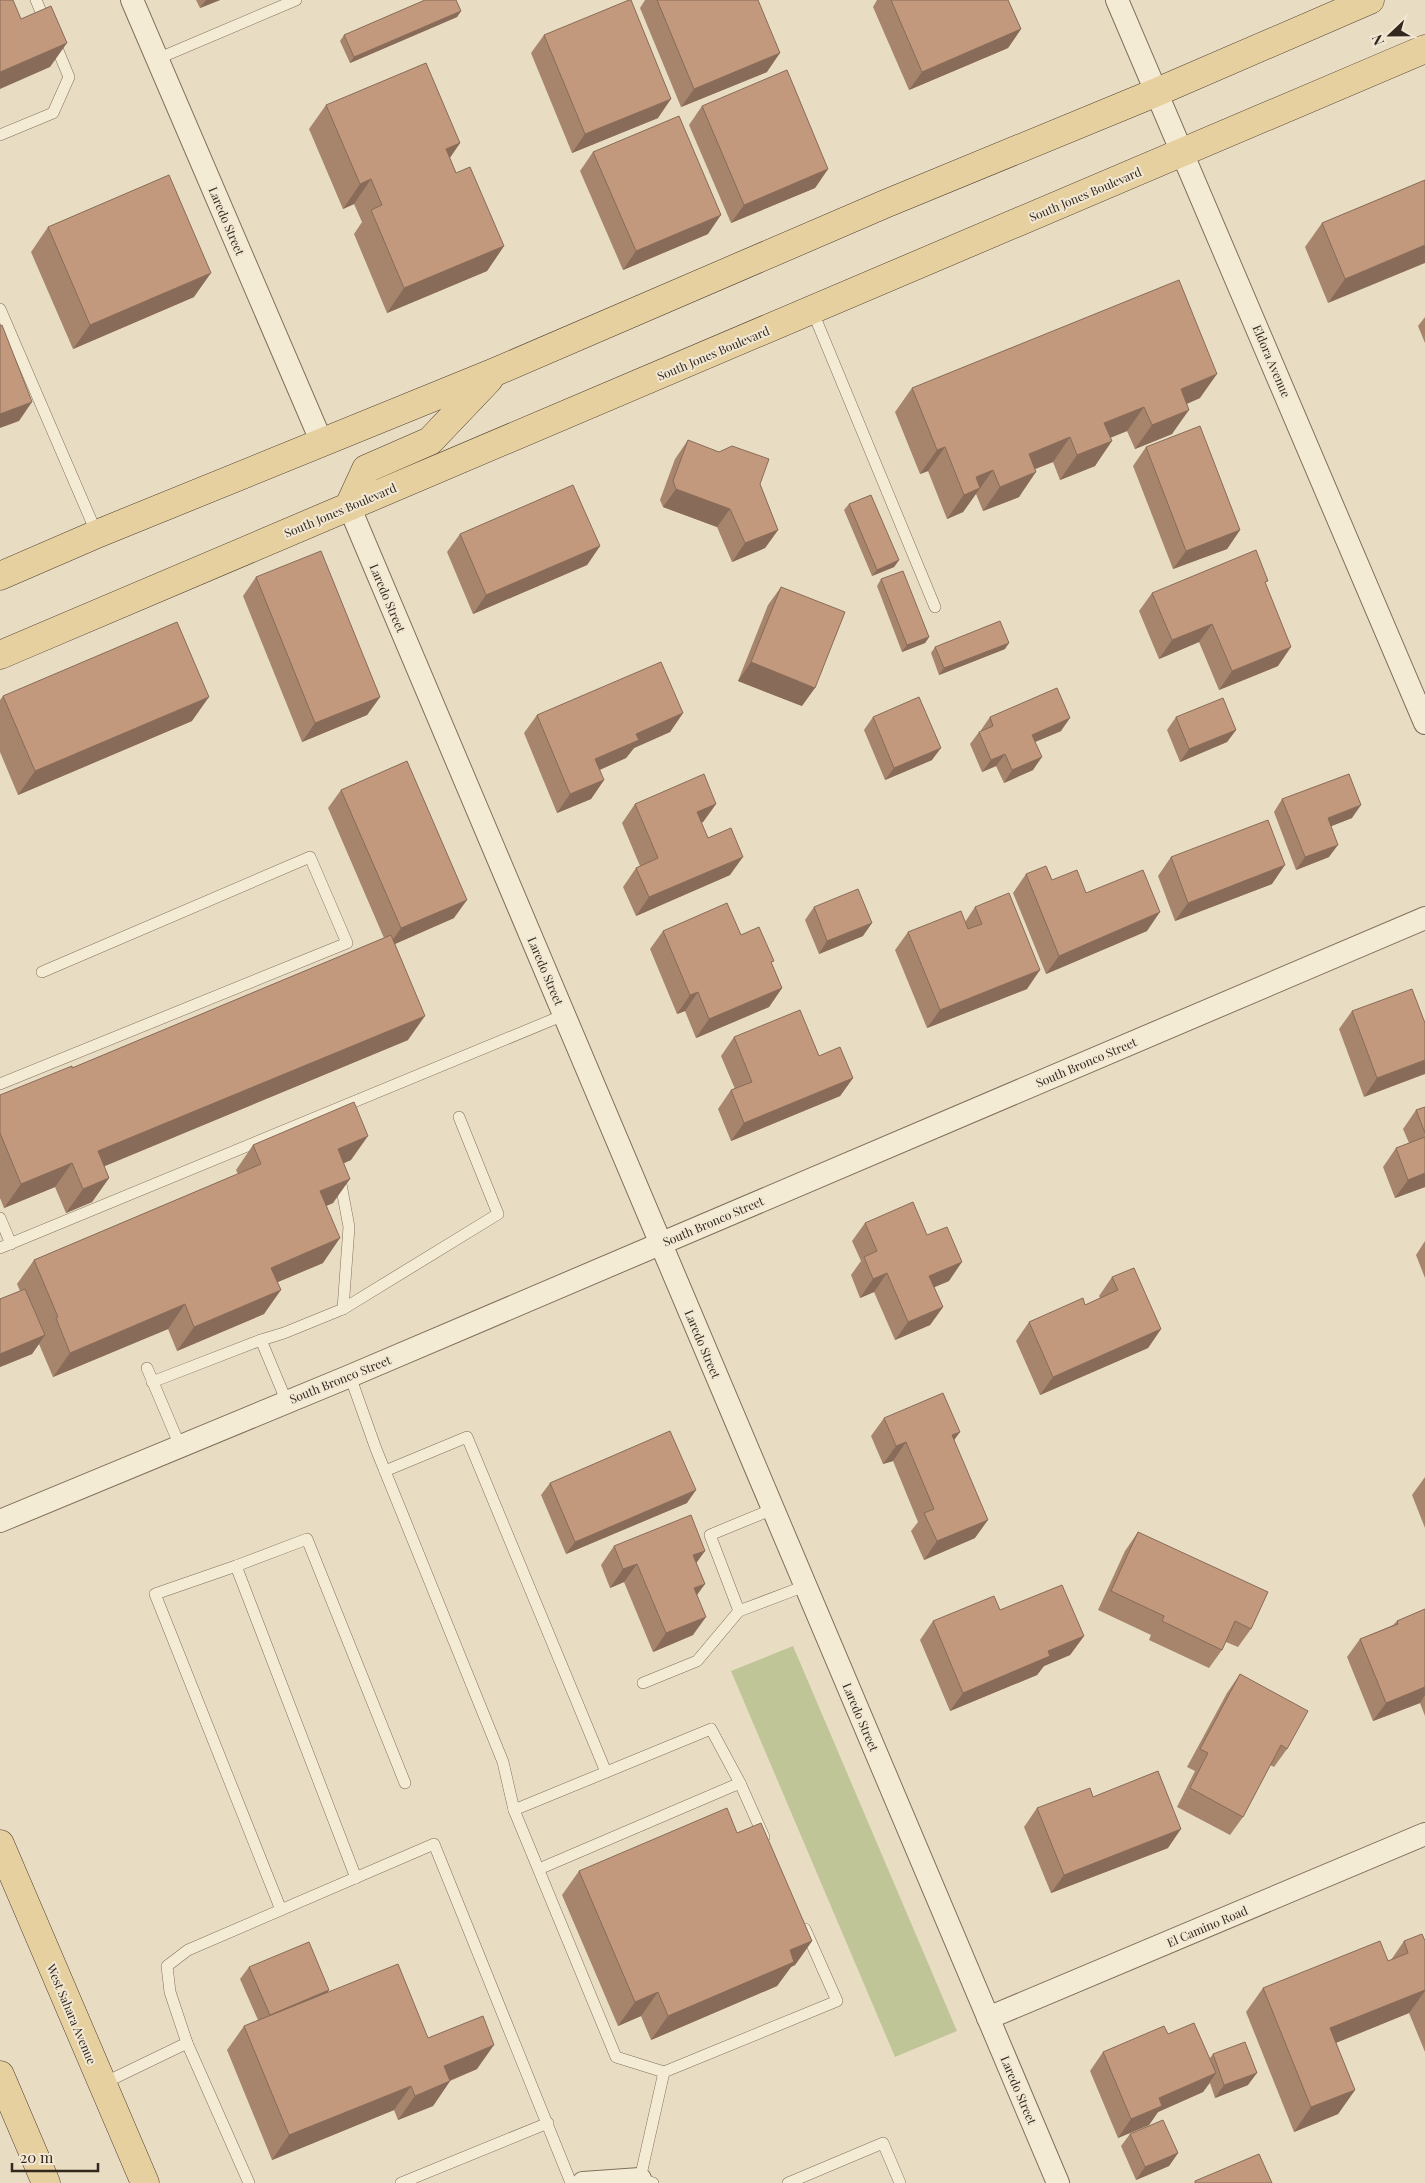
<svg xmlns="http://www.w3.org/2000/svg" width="1425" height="2183" viewBox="0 0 1425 2183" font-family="'Playfair Display',serif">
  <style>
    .green { fill: #c0c598 }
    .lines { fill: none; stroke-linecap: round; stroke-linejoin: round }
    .service-casing { stroke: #806f5c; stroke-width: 12 }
    .minor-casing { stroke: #806f5c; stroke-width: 24 }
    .primary-casing { stroke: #4e3e30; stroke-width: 29 }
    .service { stroke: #f4ebd5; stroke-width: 11 }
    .minor { stroke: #f4ebd5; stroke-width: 22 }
    .primary { stroke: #e7d09f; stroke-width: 28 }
    .wall { fill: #a7846c }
    .shaded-wall { fill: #886b58 }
    .building { fill: #c2997d; stroke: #886b58 }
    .labels { text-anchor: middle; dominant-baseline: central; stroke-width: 4; stroke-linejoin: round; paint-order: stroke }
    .street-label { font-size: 12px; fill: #32281e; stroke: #f1e7d2 }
  </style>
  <rect width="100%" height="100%" fill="#e8ddc3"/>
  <!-- green -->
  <polygon class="green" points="793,1646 957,2031 895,2057 731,1671"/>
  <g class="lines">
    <!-- service casing -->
    <g class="service-casing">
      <g id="service">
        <polyline points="36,0 46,24"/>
        <polyline points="157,59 296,0"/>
        <polyline points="0,135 53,113 69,77 54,41"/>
        <polyline points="0,309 97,534"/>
        <polyline points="812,310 935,607"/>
        <polyline points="0,1084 347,943 310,857 42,972"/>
        <polyline points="340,1179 349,1227 343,1309"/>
        <polyline points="0,1218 11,1244"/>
        <polyline points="0,1248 564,1015"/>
        <polyline points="261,1340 286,1400"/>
        <polyline points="147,1368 180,1446"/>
        <polyline points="350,1376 376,1449 503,1762 514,1810"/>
        <polyline points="152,1382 261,1340 284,1333 343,1309 498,1214 459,1117"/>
        <polyline points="385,1471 467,1437 606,1772"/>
        <polyline points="773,1509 710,1535 739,1611 805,1586"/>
        <polyline points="236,1566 356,1878"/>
        <polyline points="643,1683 697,1661 739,1611"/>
        <polyline points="539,1869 740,1783"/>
        <polyline points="281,1910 155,1594 236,1566 307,1539 405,1783"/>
        <polyline points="187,2043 249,2183"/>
        <polyline points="664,2072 837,2001 805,1929"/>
        <polyline points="102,2084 187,2043 170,1992 167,1966 188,1950 434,1844 571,2183"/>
        <polyline points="401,2183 548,2123"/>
        <polyline points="653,2183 640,2179 664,2072 616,2057 514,1810 711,1729 740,1783 764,1837"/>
        <polyline points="788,2183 883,2143 900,2183"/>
      </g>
    </g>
    <!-- minor casing -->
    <g class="minor-casing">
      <g id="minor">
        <polyline points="132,0 322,443"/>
        <polyline points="1117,0 1425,723"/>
        <polyline points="349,506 1058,2183"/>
        <polyline points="0,1521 350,1376 1425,918"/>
        <polyline points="988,2018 1425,1834"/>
        <polyline points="583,2183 640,2179"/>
      </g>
    </g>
    <!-- primary casing -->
    <g class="primary-casing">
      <g id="primary">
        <polyline points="349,506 366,469 430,441 489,379"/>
        <polyline points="0,576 97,534 495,372 885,204 1157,92 1370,0"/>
        <polyline points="0,655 1425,49"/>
        <polyline points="0,1844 145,2183"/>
        <polyline points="0,2075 46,2183"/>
      </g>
    </g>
    <!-- service -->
    <use href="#service" class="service"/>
    <!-- minor -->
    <use href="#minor" class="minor"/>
    <!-- primary -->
    <use href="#primary" class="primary"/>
  </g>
  <!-- wall -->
  <g class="wall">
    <polygon points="196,0 220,0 200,8"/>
    <polygon points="645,0 758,0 767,72 681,107 640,8"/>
    <polygon points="877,0 1008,0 1021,29 1008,48 909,90 873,7"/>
    <polygon points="461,11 457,17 350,63 340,41 344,35"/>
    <polygon points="544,35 658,118 572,153 531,53"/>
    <polygon points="326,105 460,143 450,158 456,173 504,246 487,271 387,313 354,234 362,222 354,204 343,209 309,129"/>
    <polygon points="702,106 828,169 815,188 731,223 689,125"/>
    <polygon points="593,152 708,234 623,270 580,171"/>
    <polygon points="1425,180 1328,303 1305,247 1322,223"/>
    <polygon points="48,227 194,297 73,349 31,252"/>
    <polygon points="1425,317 1425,343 1418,326"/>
    <polygon points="912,388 1200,398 1187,404 1172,434 1135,449 1127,431 1110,438 1095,466 1060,480 1053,462 1035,469 1019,497 983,511 976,494 963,512 947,519 928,471 920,474 895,412"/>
    <polygon points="688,440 760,484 778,530 765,548 732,562 717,527 663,507 660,500 675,459"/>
    <polygon points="1146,447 1240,530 1227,549 1173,569 1133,466"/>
    <polygon points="849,504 899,560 894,567 872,576 844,510"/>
    <polygon points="460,534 600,546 587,565 473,614 447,552"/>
    <polygon points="256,577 380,697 367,715 302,742 243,596"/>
    <polygon points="881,579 929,637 925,643 902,652 877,586"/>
    <polygon points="1266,584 1278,666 1219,690 1199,642 1159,659 1139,611 1152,593"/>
    <polygon points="781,587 802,706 738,681 768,605"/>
    <polygon points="935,647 1005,649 939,675 931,653"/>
    <polygon points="3,696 192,721 18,795 0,752 0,700"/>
    <polygon points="683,713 670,732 634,748 626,758 599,770 604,780 591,799 557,813 524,733 537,715"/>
    <polygon points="873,717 932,760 885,780 864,730"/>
    <polygon points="990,717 1061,731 1035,742 1033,770 1004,783 996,766 982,772 970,744 979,732 981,731 981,730"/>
    <polygon points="1176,717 1236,730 1227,742 1180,762 1167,730"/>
    <polygon points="341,790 454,918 395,944 408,1040 104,1166 109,1178 92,1202 66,1213 55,1187 4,1208 0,1198 0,1095 72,1068 384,938 328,808"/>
    <polygon points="1282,799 1352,818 1331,826 1329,857 1296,870 1274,812"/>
    <polygon points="635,804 716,804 703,822 701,823 708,838 730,875 636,916 623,887 636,868 640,866 622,823"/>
    <polygon points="1171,857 1272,884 1175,921 1158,876"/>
    <polygon points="1026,874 1052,880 1086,893 1147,931 1046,974 1013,893"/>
    <polygon points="814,907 863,936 819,954 805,920"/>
    <polygon points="975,907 1027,989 927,1028 895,950 908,932 965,922"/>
    <polygon points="663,931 741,935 772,964 782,988 769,1007 696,1038 685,1011 677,1014 650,949"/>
    <polygon points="1352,1011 1425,1023 1364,1097 1339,1029"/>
    <polygon points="734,1037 819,1056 853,1078 840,1096 731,1141 718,1109 731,1090 735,1089 721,1056"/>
    <polygon points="1425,1107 1425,1187 1395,1198 1383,1167 1396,1148 1409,1143 1403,1129 1416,1110"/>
    <polygon points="253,1145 351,1160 344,1163 333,1203 326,1206 323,1263 278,1282 264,1314 177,1351 168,1329 53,1377 39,1344 32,1354 0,1367 0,1299 20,1291 17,1284 34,1260 238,1174 236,1170"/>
    <polygon points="865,1223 927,1235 949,1281 934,1287 943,1307 930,1325 895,1340 874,1292 860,1298 851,1275 861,1261 852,1241"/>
    <polygon points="1425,1241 1425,1278 1416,1255"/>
    <polygon points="1112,1277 1161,1329 1148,1348 1040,1395 1016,1341 1029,1322 1085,1305 1100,1298 1099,1296"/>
    <polygon points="884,1418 954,1440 975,1538 924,1560 911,1531 918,1522 893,1461 883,1464 871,1436"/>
    <polygon points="1425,1477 1425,1528 1412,1495"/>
    <polygon points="550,1483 687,1503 566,1554 541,1495"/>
    <polygon points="1138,1532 1251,1629 1238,1647 1226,1642 1222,1650 1209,1668 1149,1640 1151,1635 1098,1610 1125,1551"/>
    <polygon points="614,1546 696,1563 697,1594 693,1635 653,1652 624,1582 610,1588 601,1565"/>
    <polygon points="1425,1609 1425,1716 1420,1703 1373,1721 1347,1657 1360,1639 1393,1625 1397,1621"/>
    <polygon points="1000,1610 1084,1636 1070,1655 1044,1666 1037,1675 950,1711 920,1640 933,1621"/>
    <polygon points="1240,1674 1287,1749 1274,1767 1270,1765 1243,1817 1230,1835 1177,1807 1195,1771 1187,1767 1227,1693"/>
    <polygon points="1093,1797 1168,1848 1051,1893 1024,1827 1037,1808"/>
    <polygon points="737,1833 812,1941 795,1965 791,1967 777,1986 651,2040 641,2016 618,2026 562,1895 579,1871"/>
    <polygon points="1404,1941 1425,1941 1425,2052 1409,2013 1336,2043 1355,2090 1338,2114 1294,2132 1246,2012 1263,1988 1388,1961 1391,1960"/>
    <polygon points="249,1967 329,1990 327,1993 428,2038 477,2069 450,2081 433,2106 398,2120 394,2110 272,2160 227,2050 244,2026 258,2020 240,1979"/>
    <polygon points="1168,2034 1210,2058 1213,2054 1248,2085 1215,2098 1210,2083 1203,2092 1158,2112 1149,2125 1118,2138 1090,2071 1103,2052"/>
    <polygon points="1130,2134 1178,2153 1169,2166 1136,2180 1121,2146"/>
  </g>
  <!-- shaded-wall -->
  <g class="shaded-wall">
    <polygon points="206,0 220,0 200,8"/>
    <polygon points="461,11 457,17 350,63 354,57"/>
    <polygon points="1021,29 1008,48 909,90 922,72"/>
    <polygon points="67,43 50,67 0,89 0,72"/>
    <polygon points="780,53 767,72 681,107 694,89"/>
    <polygon points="671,99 658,118 572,153 585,134"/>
    <polygon points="460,143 443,167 446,149"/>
    <polygon points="828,169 815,188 731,223 744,205"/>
    <polygon points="371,179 354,204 343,209 360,184"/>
    <polygon points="721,215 708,234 623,270 636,251"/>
    <polygon points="1425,245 1425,263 1328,303 1345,279"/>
    <polygon points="504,246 487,271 387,313 404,288"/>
    <polygon points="211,273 194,297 73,349 90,325"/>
    <polygon points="1217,374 1200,398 1164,413 1181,389"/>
    <polygon points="32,402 19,421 0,428 0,414"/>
    <polygon points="1144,407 1127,431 1087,447 1104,423"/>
    <polygon points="1189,410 1172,434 1135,449 1152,425"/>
    <polygon points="1070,437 1053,462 1012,478 1029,454"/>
    <polygon points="1112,441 1095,466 1060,480 1077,455"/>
    <polygon points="945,447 928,471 920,474 937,450"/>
    <polygon points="993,470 963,512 947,519 976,477"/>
    <polygon points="1036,472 1019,497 983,511 1000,487"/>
    <polygon points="676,489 730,509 717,527 663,507"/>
    <polygon points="778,530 765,548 732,562 745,543"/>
    <polygon points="1240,530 1227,549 1173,569 1186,551"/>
    <polygon points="600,546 587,565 473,614 486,595"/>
    <polygon points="899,560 894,567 872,576 877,570"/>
    <polygon points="1212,624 1199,642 1159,659 1172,640"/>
    <polygon points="929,637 925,643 902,652 907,645"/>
    <polygon points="1009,643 1005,649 939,675 944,668"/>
    <polygon points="1291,647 1278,666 1219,690 1232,671"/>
    <polygon points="751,662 815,688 802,706 738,681"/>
    <polygon points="209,697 192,721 18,795 35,771"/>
    <polygon points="380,697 367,715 302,742 315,723"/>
    <polygon points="683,713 670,732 634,748 626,758 582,778 595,759 636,734"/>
    <polygon points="1070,718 1061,731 1023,747 1032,735"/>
    <polygon points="1236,730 1227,742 1180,762 1189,749"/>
    <polygon points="941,748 932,760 885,780 894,768"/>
    <polygon points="1005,754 996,766 982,772 991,760"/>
    <polygon points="1042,757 1033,770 1004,783 1012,770"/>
    <polygon points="604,780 591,799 557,813 570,794"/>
    <polygon points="716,804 703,822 684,831 697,812"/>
    <polygon points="1361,805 1352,818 1319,831 1328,818"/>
    <polygon points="1338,845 1329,857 1296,870 1305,857"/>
    <polygon points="743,857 730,875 636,916 649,897"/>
    <polygon points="1285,865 1272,884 1175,921 1188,903"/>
    <polygon points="467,900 454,918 388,947 401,928"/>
    <polygon points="1160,912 1147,931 1046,974 1059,956"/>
    <polygon points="872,923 863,936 819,954 827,941"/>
    <polygon points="1040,970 1027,989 927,1028 940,1010"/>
    <polygon points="782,988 769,1007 696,1038 709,1019"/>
    <polygon points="698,992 685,1011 677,1014 690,995"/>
    <polygon points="425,1016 408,1040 81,1176 98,1151"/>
    <polygon points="1425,1060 1425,1074 1364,1097 1377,1078"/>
    <polygon points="853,1078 840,1096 731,1141 744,1123"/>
    <polygon points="368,1136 351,1160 321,1173 338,1149"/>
    <polygon points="72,1163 55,1187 4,1208 21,1184"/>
    <polygon points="1425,1173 1425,1187 1395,1198 1408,1180"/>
    <polygon points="109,1178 92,1202 66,1213 83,1189"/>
    <polygon points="350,1179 333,1203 303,1216 320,1191"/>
    <polygon points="340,1238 323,1263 254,1292 271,1268"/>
    <polygon points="962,1262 949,1281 916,1295 929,1276"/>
    <polygon points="887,1273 874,1292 860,1298 873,1279"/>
    <polygon points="281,1290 264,1314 177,1351 194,1327"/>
    <polygon points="185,1304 168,1329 53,1377 70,1353"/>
    <polygon points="943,1307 930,1325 895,1340 908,1322"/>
    <polygon points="1161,1329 1148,1348 1040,1395 1053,1377"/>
    <polygon points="45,1335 32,1354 0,1367 0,1354"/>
    <polygon points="960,1432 947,1450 952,1435"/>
    <polygon points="906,1442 893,1461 883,1464 896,1446"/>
    <polygon points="696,1490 687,1503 566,1554 575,1542"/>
    <polygon points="988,1520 975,1538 924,1560 937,1541"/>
    <polygon points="705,1551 692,1569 693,1555"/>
    <polygon points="637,1564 624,1582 610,1588 623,1569"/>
    <polygon points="705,1584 692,1602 694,1588"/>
    <polygon points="706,1617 693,1635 653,1652 666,1633"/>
    <polygon points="1084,1636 1070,1655 1044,1666 1037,1675 950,1711 963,1693 1048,1651"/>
    <polygon points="1425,1687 1425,1695 1420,1703 1373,1721 1386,1703"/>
    <polygon points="1181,1829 1168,1848 1051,1893 1064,1875"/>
    <polygon points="812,1941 795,1965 791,1967 777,1986 651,2040 668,2016 790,1950"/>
    <polygon points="329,1990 320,2002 261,2027 270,2015"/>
    <polygon points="1425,1990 1425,1991 1409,2013 1313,2052 1330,2028"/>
    <polygon points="658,1992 641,2016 618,2026 635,2002"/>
    <polygon points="494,2045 477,2069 427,2090 444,2066"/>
    <polygon points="1216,2073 1203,2092 1158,2112 1149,2125 1118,2138 1131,2119 1159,2098"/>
    <polygon points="1257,2073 1248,2085 1215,2098 1224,2085"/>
    <polygon points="450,2081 433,2106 398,2120 415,2096"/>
    <polygon points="411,2086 394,2110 272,2160 289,2135"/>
    <polygon points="1355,2090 1338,2114 1294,2132 1311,2107"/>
    <polygon points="1178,2153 1169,2166 1136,2180 1145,2167"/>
  </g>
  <!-- building -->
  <g class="building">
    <polygon points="0,0 13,0 21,19 51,6 67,43 0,72"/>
    <polygon points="425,0 456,0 461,11 354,57 344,35"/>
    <polygon points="629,0 631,0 671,99 585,134 544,35"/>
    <polygon points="657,0 758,0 780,53 694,89"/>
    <polygon points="891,0 1008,0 1021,29 922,72"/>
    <polygon points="426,63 460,143 446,149 456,173 470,167 504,246 404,288 371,210 382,205 371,179 360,184 326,105"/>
    <polygon points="787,70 828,169 744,205 702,106"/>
    <polygon points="679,116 721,215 636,251 593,152"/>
    <polygon points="169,175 211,273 90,325 48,227"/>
    <polygon points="1425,180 1425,245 1345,279 1322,223"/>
    <polygon points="1179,280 1217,374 1181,389 1189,410 1152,425 1144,407 1104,423 1112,441 1077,455 1070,437 1029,454 1036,472 1000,487 993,470 976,477 980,488 964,495 945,447 937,450 912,388"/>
    <polygon points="2,325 32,402 0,414 0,326"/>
    <polygon points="1200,426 1240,530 1186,551 1146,447"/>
    <polygon points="688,440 719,452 732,446 769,459 760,484 778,530 745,543 730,509 676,489 673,481"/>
    <polygon points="573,485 600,546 486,595 460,534"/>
    <polygon points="871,495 899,560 877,570 849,504"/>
    <polygon points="1256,550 1268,581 1265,582 1291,647 1232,671 1212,624 1172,640 1152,593"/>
    <polygon points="321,551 380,697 315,723 256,577"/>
    <polygon points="903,571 929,637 907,645 881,579"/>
    <polygon points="781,587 845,612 815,688 751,662"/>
    <polygon points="1000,621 1009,643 944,668 935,647"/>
    <polygon points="177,622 209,697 35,771 3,696"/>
    <polygon points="661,662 683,713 636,734 639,740 595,759 604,780 570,794 537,715"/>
    <polygon points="1057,688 1070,718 1032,735 1042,757 1012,770 1005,754 991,760 979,732 993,726 990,717"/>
    <polygon points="919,697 941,748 894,768 873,717"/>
    <polygon points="1223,698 1236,730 1189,749 1176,717"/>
    <polygon points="407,761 467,900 401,928 341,790"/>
    <polygon points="704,774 716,804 697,812 708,838 731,828 743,857 649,897 636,868 658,858 635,804"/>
    <polygon points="1349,774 1361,805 1328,818 1338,845 1305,857 1282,799"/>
    <polygon points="1268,820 1285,865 1188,903 1171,857"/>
    <polygon points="1046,866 1052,880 1077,870 1086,893 1143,870 1160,912 1059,956 1026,874"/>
    <polygon points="858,889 872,923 827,941 814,907"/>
    <polygon points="1009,893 1040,970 940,1010 908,932 961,911 968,929 982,924 975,907"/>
    <polygon points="727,903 741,935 759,927 774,961 771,962 782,988 709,1019 698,992 690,995 663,931"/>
    <polygon points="391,935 425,1016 98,1151 109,1178 83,1189 72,1163 21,1184 0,1133 0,1095 72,1066 72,1068"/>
    <polygon points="1412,989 1425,1023 1425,1060 1377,1078 1352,1011"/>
    <polygon points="800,1010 819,1056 840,1047 853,1078 744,1123 731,1090 752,1082 734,1037"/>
    <polygon points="354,1102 368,1136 338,1149 350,1179 320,1191 340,1238 271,1268 281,1290 194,1327 185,1304 70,1353 56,1318 58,1317 34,1260 261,1164 253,1145"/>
    <polygon points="1425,1107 1425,1133 1416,1110"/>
    <polygon points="1425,1137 1425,1173 1408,1180 1396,1148"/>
    <polygon points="913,1202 927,1235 947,1227 962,1262 929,1276 943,1307 908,1322 887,1273 873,1279 864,1257 877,1251 865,1223"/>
    <polygon points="1134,1268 1161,1329 1053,1377 1029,1322 1083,1298 1085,1305 1118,1290 1112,1277"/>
    <polygon points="25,1289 45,1335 0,1354 0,1299"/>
    <polygon points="943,1393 960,1432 952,1435 988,1520 937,1541 924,1513 934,1509 906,1442 896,1446 884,1418"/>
    <polygon points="670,1431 696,1490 575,1542 550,1483"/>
    <polygon points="691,1515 705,1551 693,1555 705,1584 694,1588 706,1617 666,1633 637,1564 623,1569 614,1546"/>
    <polygon points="1138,1532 1268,1592 1251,1629 1235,1621 1222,1650 1162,1621 1164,1616 1111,1591"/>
    <polygon points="1062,1585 1084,1636 1048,1651 1050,1656 963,1693 933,1621 994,1596 1000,1610"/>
    <polygon points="1425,1609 1425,1687 1386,1703 1360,1639 1398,1624 1397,1621"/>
    <polygon points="1240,1674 1308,1711 1287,1749 1281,1745 1243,1817 1190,1788 1208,1753 1200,1749"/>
    <polygon points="1158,1771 1181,1829 1064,1875 1037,1808 1090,1788 1093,1797"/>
    <polygon points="727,1808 737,1833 761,1823 812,1941 790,1950 794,1962 668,2016 658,1992 635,2002 579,1871"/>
    <polygon points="1422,1934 1425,1941 1425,1990 1330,2028 1355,2090 1311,2107 1263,1988 1380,1941 1388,1961 1408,1953 1404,1941"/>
    <polygon points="309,1942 329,1990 270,2015 249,1967"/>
    <polygon points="398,1964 428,2038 483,2016 494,2045 444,2066 450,2081 415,2096 411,2086 289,2135 244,2026"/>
    <polygon points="1194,2023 1216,2073 1159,2098 1162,2106 1131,2119 1103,2052 1164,2026 1168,2034"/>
    <polygon points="1245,2042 1257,2073 1224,2085 1213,2054"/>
    <polygon points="1163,2120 1178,2153 1145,2167 1130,2134"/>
    <polygon points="1259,2154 1272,2183 1195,2183 1195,2181"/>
  </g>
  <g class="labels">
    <!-- street labels -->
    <g class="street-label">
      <text transform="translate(1085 194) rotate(-23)">South Jones Boulevard</text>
      <text transform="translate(227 221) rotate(67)">Laredo Street</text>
      <text transform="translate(713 353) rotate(-23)">South Jones Boulevard</text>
      <text transform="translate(1272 361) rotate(67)">Eldora Avenue</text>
      <text transform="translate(340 510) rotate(-23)">South Jones Boulevard</text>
      <text transform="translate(388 598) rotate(67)">Laredo Street</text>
      <text transform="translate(546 971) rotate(67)">Laredo Street</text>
      <text transform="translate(1086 1062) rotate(-23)">South Bronco Street</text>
      <text transform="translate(713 1221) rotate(-23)">South Bronco Street</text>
      <text transform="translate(703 1344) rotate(67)">Laredo Street</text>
      <text transform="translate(340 1379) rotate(-22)">South Bronco Street</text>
      <text transform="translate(861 1717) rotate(67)">Laredo Street</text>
      <text transform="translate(1207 1926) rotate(-23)">El Camino Road</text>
      <text transform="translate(72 2014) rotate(67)">West Sahara Avenue</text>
      <text transform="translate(1019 2090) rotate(67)">Laredo Street</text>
    </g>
  </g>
  <!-- north arrow -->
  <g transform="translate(1390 35) rotate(248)" stroke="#f1e7d2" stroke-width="4" paint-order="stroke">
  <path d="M0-4L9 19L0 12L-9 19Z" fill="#32281e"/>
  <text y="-8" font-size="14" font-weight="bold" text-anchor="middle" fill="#32281e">N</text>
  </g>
  <!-- scale -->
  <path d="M12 2163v8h86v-8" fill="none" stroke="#32281e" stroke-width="2.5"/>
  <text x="20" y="2163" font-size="15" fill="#32281e" stroke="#f1e7d2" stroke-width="4" paint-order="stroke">20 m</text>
</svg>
